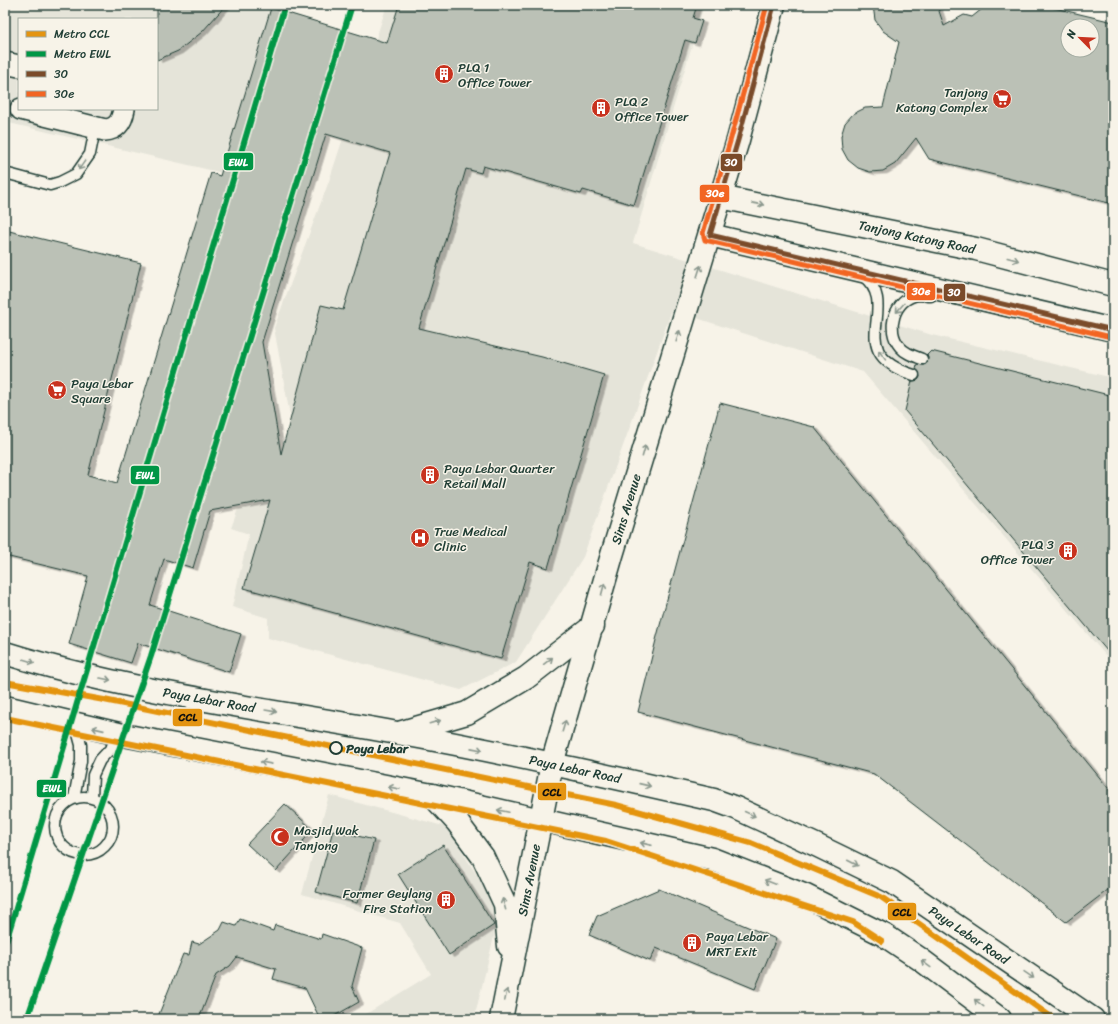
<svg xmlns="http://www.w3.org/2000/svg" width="1118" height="1024" viewBox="0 0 1118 1024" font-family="Sriracha,sans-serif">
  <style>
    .built { fill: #e5e4d9; fill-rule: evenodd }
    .building { fill: #bbc1b6; stroke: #1f3d34; fill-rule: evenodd; filter: url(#shadow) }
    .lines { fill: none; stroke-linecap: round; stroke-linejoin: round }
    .lane-casing { stroke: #1f3d34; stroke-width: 13 }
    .street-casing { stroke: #1f3d34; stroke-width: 24 }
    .secondary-casing { stroke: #1f3d34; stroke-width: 25 }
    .primary-casing { stroke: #1f3d34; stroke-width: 25 }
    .lane { stroke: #f7f3e8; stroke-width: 10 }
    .street { stroke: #f7f3e8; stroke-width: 21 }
    .secondary { stroke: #f7f3e8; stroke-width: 22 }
    .primary { stroke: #f7f3e8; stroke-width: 22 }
    .bus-1-casing { stroke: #f7f3e8; stroke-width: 8 }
    .bus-2-casing { stroke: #f7f3e8; stroke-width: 8 }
    .bus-1 { stroke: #7a4b2a; stroke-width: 5 }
    .bus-2 { stroke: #f26522; stroke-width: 5 }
    .metro-1-casing { stroke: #f7f3e8; stroke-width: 9 }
    .metro-2-casing { stroke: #f7f3e8; stroke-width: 9 }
    .metro-1 { stroke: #e49411; stroke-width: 6 }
    .metro-2 { stroke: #009645; stroke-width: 6 }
    .oneway { stroke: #8b988e }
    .stop-dot { fill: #f7f3e8; stroke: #1f3d34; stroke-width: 2 }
    .labels { text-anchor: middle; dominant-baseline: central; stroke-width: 3; stroke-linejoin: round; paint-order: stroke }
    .poi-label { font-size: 13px; fill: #1f3d34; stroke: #f7f3e8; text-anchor: start }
    .street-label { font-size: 13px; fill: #1f3d34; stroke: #f7f3e8 }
    .stop-label { font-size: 13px; font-weight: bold; fill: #1f3d34; stroke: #f7f3e8; text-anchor: start }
    .line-badge { stroke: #f7f3e8; stroke-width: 1.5 }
    .badge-label { font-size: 11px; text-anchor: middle; font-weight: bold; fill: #fff }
    .pale-badge-label { font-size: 11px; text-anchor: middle; font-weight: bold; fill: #111 }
  </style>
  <defs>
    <filter id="shadow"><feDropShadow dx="4.5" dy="2.5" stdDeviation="0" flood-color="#0004"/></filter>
  </defs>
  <rect width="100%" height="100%" fill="#f7f3e8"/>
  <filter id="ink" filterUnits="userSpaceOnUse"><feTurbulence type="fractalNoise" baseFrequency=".025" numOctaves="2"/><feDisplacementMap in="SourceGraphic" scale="8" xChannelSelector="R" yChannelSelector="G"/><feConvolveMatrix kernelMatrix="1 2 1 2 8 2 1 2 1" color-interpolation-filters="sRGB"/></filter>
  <g filter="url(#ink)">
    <!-- built -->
    <g class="built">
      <path d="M 5,5 L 287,5 L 227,174 L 5,122 ZM 19,19 L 157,19 L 157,109 L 19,109 Z"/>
      <polygon points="387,5 704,5 633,243 932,335 1113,378 1113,664 863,372 672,310 583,557 516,662 461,690 268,638 268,618 232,607 249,534 231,528 238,509 304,492 274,328 329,181"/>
      <polygon points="329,795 447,827 493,901 498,920 474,1019 358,1019 431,974 400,923 302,894"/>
    </g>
    <!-- building -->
    <g class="building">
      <polygon points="157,5 226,5 202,32 178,51 157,60"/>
      <path d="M 399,5 L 697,5 L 693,18 L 702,21 L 695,43 L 685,40 L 634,205 L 583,190 L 581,194 L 483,166 L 481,173 L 466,169 L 419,328 L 542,357 L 604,375 L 548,568 L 530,562 L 501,659 L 244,588 L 270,500 L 210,511 L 193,568 L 164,559 L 150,605 L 241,634 L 229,672 L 138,643 L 131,663 L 69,644 L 88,576 L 5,556 L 5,230 L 141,263 L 88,475 L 117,483 L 211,173 L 220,176 L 271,8 L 387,43 ZM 326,134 L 390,153 L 343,310 L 321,305 L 281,454 L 262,342 Z"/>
      <path d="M 873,5 L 937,5 L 944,26 L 964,15 L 972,17 L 987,5 L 1042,5 L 1113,22 L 1113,204 L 929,159 L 916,138 L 895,164 L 883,171 L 870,172 L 858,168 L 848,160 L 842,149 L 841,136 L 845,123 L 853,114 L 865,108 L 883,107 L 899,42 L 883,31 L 875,20 ZM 1068,26 L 1092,26 L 1092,50 L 1068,50 Z"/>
      <polygon points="931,351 1113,396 1113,658 905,411 912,381 918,380 920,377 919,372 916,369 917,364 923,365 926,364 928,358 927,355"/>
      <polygon points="720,403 814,427 1113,794 1113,886 1066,922 874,774 638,712 656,640"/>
      <polygon points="285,804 313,830 276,871 247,844"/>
      <polygon points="333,830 374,840 357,903 316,892"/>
      <polygon points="443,845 494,925 449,955 398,874"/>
      <polygon points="659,889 776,939 755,989 656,948 650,961 589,935 597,916"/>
      <polygon points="240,919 273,931 275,925 321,939 322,934 362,948 352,986 359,1002 329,1019 320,1019 305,988 273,979 276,969 237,957 230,966 216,975 199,1019 157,1019 183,954 189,955 192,942 199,944 220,930 224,922 236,926"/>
    </g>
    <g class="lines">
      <!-- lane casing -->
      <g class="lane-casing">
        <g id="lane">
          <polyline points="5,173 50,185 60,182 76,174 90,154 95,129"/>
          <path d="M 863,276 C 903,307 840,352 914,375"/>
          <path d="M 922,359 C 914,356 906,354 900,347 C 885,330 894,299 918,295 C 922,295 927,296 931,296"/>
          <circle cx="84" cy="826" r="29"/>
          <polyline points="92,797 93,775 100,760 123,735"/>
          <polyline points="74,798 81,761 81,745 75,723"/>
        </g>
      </g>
      <!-- street casing -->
      <g class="street-casing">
        <g id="street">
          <polyline points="5,63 19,66"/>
          <path d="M 21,109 L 105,130 C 118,129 122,121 124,109"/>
        </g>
      </g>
      <!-- secondary casing -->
      <g class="secondary-casing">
        <g id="secondary">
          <polyline points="720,197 976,249 1113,285"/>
          <polyline points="710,235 1113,330"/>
        </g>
      </g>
      <!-- primary casing -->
      <g class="primary-casing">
        <g id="primary">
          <path d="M 5,653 C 133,693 266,709 397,733 C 503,752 608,776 714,800 L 736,808 L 818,846 L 892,882 L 1093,1019"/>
          <polyline points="5,707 123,735 432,795 712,859 806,896 884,935 920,959 1000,1019"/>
          <polyline points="402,732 467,713 526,678 593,626"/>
          <polyline points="432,795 457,822 483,857 505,904 509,946"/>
          <polyline points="501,1019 552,764 612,555 738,140 774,5"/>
        </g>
      </g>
      <!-- lane -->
      <use href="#lane" class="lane"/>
      <!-- street -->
      <use href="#street" class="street"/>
      <!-- secondary -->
      <use href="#secondary" class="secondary"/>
      <!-- primary -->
      <use href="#primary" class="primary"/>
      <!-- bus-1 casing -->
      <g class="bus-1-casing">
        <polyline id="bus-1" points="774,5 738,140 710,235 1113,330"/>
      </g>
      <!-- bus-2 casing -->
      <g class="bus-2-casing">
        <polyline id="bus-2" points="767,5 731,138 703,233 705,240 1111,337"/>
      </g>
      <!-- bus-1 -->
      <use href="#bus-1" class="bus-1"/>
      <!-- bus-2 -->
      <use href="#bus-2" class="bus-2"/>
      <!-- metro-1 casing -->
      <g class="metro-1-casing">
        <g id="metro-1">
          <polyline points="5,682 104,700 616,805 751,843 881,897 1054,1019"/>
          <polyline points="5,718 606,841 853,922 882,941"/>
        </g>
      </g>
      <!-- metro-2 casing -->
      <g class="metro-2-casing">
        <g id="metro-2">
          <polyline points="5,945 285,5"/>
          <polyline points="27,1019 151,656 352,5"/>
        </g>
      </g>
      <!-- metro-1 -->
      <use href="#metro-1" class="metro-1"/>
      <!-- metro-2 -->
      <use href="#metro-2" class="metro-2"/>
    </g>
    <!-- one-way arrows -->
    <defs><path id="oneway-shaft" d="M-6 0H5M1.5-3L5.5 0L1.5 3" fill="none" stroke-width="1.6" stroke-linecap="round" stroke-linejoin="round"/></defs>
    <g class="oneway">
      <use href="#oneway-shaft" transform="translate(82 165) rotate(125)"/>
      <use href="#oneway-shaft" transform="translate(758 204) rotate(11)"/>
      <use href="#oneway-shaft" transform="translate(1013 259) rotate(15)"/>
      <use href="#oneway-shaft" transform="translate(699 271) rotate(-72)"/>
      <use href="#oneway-shaft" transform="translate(900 308) rotate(131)"/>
      <use href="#oneway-shaft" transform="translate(678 336) rotate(-72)"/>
      <use href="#oneway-shaft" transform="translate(882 355) rotate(-125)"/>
      <use href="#oneway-shaft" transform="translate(644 451) rotate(-74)"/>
      <use href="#oneway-shaft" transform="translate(603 589) rotate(-75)"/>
      <use href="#oneway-shaft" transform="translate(29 661) rotate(17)"/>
      <use href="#oneway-shaft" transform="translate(548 661) rotate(-38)"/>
      <use href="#oneway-shaft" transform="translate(105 679) rotate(12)"/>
      <use href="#oneway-shaft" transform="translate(271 711) rotate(10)"/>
      <use href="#oneway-shaft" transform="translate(435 722) rotate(-16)"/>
      <use href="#oneway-shaft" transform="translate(564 726) rotate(-73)"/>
      <use href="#oneway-shaft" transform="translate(98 729) rotate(-167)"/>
      <use href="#oneway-shaft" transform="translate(477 749) rotate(11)"/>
      <use href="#oneway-shaft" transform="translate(266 763) rotate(-169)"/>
      <use href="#oneway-shaft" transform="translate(645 785) rotate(13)"/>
      <use href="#oneway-shaft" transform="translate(394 788) rotate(-169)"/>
      <use href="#oneway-shaft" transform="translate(503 811) rotate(-168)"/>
      <use href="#oneway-shaft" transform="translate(750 814) rotate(25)"/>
      <use href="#oneway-shaft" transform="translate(646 844) rotate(-167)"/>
      <use href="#oneway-shaft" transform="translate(853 863) rotate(27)"/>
      <use href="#oneway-shaft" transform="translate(770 882) rotate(-159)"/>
      <use href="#oneway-shaft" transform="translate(504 904) rotate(-106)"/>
      <use href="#oneway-shaft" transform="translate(926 964) rotate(-144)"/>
      <use href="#oneway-shaft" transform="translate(1029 975) rotate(34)"/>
      <use href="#oneway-shaft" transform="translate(506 995) rotate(-78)"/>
      <use href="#oneway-shaft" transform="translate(979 1003) rotate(-142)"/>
    </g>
  </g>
  <!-- icons -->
  <defs>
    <g id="building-disc" transform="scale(1)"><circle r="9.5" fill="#c8321e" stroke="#f7f3e8"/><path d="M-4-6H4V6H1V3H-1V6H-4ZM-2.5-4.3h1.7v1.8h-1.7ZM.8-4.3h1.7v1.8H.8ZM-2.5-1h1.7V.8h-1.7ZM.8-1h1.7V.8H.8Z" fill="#fff"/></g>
    <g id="supermarket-disc" transform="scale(1)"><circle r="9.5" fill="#c8321e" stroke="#f7f3e8"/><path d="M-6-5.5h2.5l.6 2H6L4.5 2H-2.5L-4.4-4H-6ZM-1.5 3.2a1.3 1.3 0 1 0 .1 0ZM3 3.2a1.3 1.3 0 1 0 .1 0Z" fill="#fff"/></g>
    <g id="hospital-disc" transform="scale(1)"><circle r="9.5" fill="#c8321e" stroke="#f7f3e8"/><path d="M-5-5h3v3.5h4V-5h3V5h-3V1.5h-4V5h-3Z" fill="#fff"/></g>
    <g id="mosque-disc" transform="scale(1)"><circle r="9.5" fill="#c8321e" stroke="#f7f3e8"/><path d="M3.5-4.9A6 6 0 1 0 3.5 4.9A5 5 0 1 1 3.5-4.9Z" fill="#fff"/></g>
  </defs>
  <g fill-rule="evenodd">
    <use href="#building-disc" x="444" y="74"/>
    <use href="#supermarket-disc" x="1002" y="99"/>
    <use href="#building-disc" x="601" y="108"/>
    <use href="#supermarket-disc" x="57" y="390"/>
    <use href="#building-disc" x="430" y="475"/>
    <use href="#hospital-disc" x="420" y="538"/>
    <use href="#building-disc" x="1068" y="551"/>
    <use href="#mosque-disc" x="280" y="837"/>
    <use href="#building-disc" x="446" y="900"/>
    <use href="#building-disc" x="692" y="943"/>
  </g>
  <!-- markers -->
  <circle class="stop-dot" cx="336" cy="748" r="6"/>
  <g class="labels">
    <!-- poi labels -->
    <g class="poi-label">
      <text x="458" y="67">PLQ 1<tspan x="458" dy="15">Office Tower</tspan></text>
      <text x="988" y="92" text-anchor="end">Tanjong<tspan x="988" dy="15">Katong Complex</tspan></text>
      <text x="615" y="101">PLQ 2<tspan x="615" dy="15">Office Tower</tspan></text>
      <text x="71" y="383">Paya Lebar<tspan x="71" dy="15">Square</tspan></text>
      <text x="444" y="468">Paya Lebar Quarter<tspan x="444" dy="15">Retail Mall</tspan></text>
      <text x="434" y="531">True Medical<tspan x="434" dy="15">Clinic</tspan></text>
      <text x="1054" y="544" text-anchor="end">PLQ 3<tspan x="1054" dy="15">Office Tower</tspan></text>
      <text x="294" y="830">Masjid Wak<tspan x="294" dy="15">Tanjong</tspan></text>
      <text x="432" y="893" text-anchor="end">Former Geylang<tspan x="432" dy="15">Fire Station</tspan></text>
      <text x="706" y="936">Paya Lebar<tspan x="706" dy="15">MRT Exit</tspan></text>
    </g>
    <!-- street labels -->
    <g class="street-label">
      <text transform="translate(917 237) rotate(12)">Tanjong Katong Road</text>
      <text transform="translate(626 509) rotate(-73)">Sims Avenue</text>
      <text transform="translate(209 700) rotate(10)">Paya Lebar Road</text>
      <text transform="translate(575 769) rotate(12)">Paya Lebar Road</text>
      <text transform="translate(529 880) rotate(-79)">Sims Avenue</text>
      <text transform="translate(969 935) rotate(34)">Paya Lebar Road</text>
    </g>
    <!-- stop labels -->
    <g class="stop-label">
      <text x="346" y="748">Paya Lebar</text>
    </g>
  </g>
  <g class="line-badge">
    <rect x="223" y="152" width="31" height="19" rx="4" fill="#009645"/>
    <rect x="720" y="153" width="23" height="19" rx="4" fill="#7a4b2a"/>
    <rect x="699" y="184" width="31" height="19" rx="4" fill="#f26522"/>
    <rect x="906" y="282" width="30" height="19" rx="4" fill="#f26522"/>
    <rect x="943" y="283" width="23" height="19" rx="4" fill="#7a4b2a"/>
    <rect x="130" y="465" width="30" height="20" rx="4" fill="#009645"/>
    <rect x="172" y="708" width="31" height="19" rx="4" fill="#e49411"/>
    <rect x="36" y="779" width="31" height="19" rx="4" fill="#009645"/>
    <rect x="537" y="782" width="30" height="19" rx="4" fill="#e49411"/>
    <rect x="887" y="902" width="30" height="19" rx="4" fill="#e49411"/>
  </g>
  <g class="badge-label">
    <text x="238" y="166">EWL</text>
    <text x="731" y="166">30</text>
    <text x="715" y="197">30e</text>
    <text x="921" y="295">30e</text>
    <text x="954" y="296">30</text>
    <text x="145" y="479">EWL</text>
    <text x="52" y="792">EWL</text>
  </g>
  <g class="pale-badge-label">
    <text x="188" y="721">CCL</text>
    <text x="552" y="796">CCL</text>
    <text x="902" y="916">CCL</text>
  </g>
  <!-- margin -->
  <rect width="1118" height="1024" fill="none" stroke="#f7f3e8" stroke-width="20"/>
  <rect x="10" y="10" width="1098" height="1004" fill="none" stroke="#1f3d34" stroke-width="1.5" filter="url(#ink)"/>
  <!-- legend -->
  <rect x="18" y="18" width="140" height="92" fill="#f7f3e8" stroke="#a1aaa0"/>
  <rect x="26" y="31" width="20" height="6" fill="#e49411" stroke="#a1aaa0"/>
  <text x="54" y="38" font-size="12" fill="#1f3d34">Metro CCL</text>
  <rect x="26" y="51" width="20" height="6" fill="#009645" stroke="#a1aaa0"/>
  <text x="54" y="58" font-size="12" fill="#1f3d34">Metro EWL</text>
  <rect x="26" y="71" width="20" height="6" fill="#7a4b2a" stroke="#a1aaa0"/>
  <text x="54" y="78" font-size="12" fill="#1f3d34">30</text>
  <rect x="26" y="91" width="20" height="6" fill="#f26522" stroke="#a1aaa0"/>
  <text x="54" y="98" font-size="12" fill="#1f3d34">30e</text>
  <!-- north arrow -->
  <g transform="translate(1080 38) rotate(294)"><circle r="19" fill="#f7f3e8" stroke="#a1aaa0"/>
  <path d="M0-3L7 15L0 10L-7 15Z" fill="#c8321e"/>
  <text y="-6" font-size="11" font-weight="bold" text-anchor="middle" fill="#1f3d34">N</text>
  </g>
</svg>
